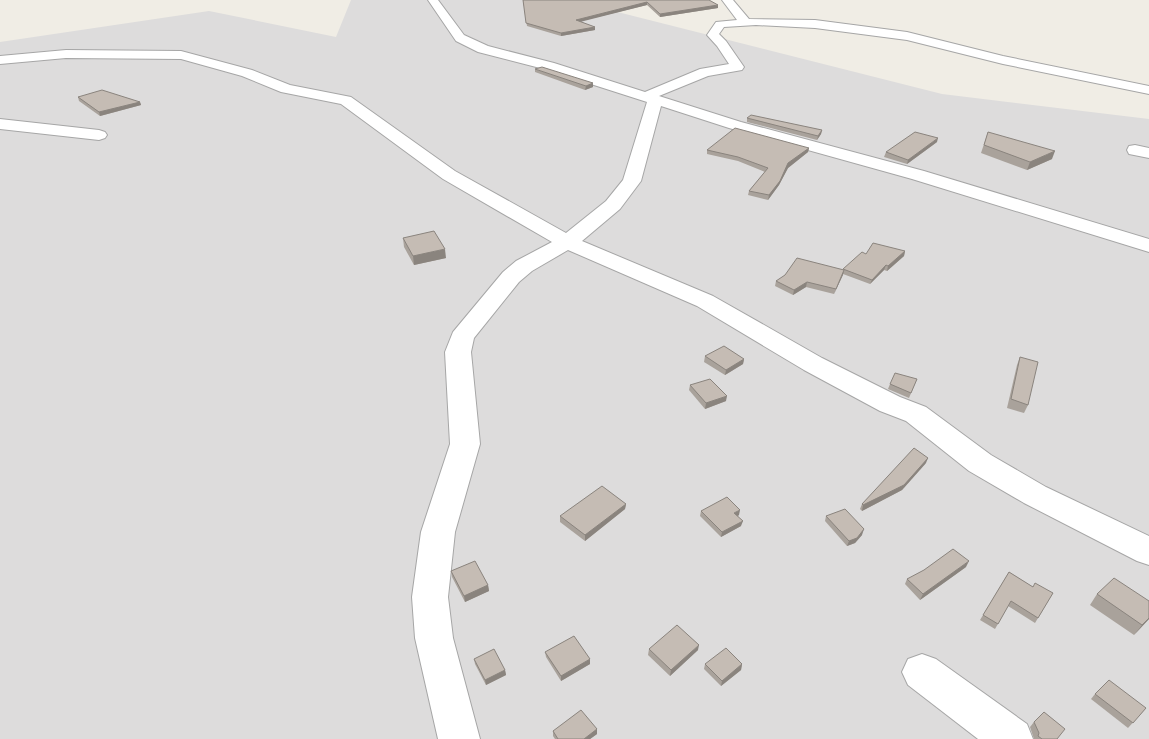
<svg xmlns="http://www.w3.org/2000/svg" width="1149" height="739" viewBox="0 0 1149 739" font-family="'Source Sans 3',sans-serif">
  <style>
    .residential { fill: #dddcdc }
    .lines { fill: none; stroke-linecap: round; stroke-linejoin: round }
    .street-casing { stroke: #a6a6a6; stroke-width: 2 }
    .street { fill: #fff; fill-rule: evenodd }
    .wall { fill: #a9a29b }
    .shaded-wall { fill: #8a847e }
    .building { fill: #c5bcb4; stroke: #8a847e }
  </style>
  <rect width="100%" height="100%" fill="#f0ede5"/>
  <!-- residential -->
  <polygon class="residential" points="351,0 570,0 942,94 1149,119 1149,739 0,739 0,42 209,11 336,37"/>
  <g class="lines">
    <!-- street casing -->
    <g class="street-casing">
      <g id="street">
        <polygon points="428,0 438,0 464,35 488,46 554,63 645,92 700,69 729,64 717,46 707,35 716,22 737,20 722,0 733,0 749,19 815,20 907,32 1003,56 1149,86 1149,94 1003,64 907,40 815,28 756,25 724,27 719,34 726,41 744,67 742,70 708,76 659,96 741,122 924,171 1149,239 1149,252 912,179 729,128 661,106 641,181 620,209 582,241 713,296 822,358 900,397 926,407 991,455 1046,487 1149,536 1149,565 1137,561 1024,503 969,471 906,421 880,411 804,370 697,306 568,250 532,271 519,282 474,338 471,352 480,444 455,532 448,597 453,638 480,739 438,739 415,638 412,597 421,532 450,444 445,352 453,332 503,272 516,261 552,242 443,179 341,104 281,92 242,76 181,59 66,58 0,64 0,56 66,50 181,51 252,70 290,85 351,97 455,171 566,233 606,201 623,180 647,102 544,69 478,52 456,41"/>
        <polygon points="0,119 99,130 105,132 107,135 105,138 99,140 0,129"/>
        <polygon points="1135,145 1149,148 1149,158 1129,154 1127,150 1129,146"/>
        <polygon points="922,654 936,659 1027,724 1033,739 978,739 908,685 902,672 908,659"/>
      </g>
    </g>
    <!-- street -->
    <use href="#street" class="street"/>
  </g>
  <!-- wall -->
  <g class="wall">
    <polygon points="523,0 709,0 718,8 660,17 647,5 581,21 595,30 561,36 527,26"/>
    <polygon points="535,69 593,87 585,90 535,72"/>
    <polygon points="78,97 140,102 141,105 100,116 79,101"/>
    <polygon points="747,118 822,130 821,134 817,140 747,122"/>
    <polygon points="988,132 1052,159 1027,170 981,153"/>
    <polygon points="937,142 907,164 884,157 886,152"/>
    <polygon points="809,148 808,152 788,168 779,185 768,200 748,195 749,191 765,172 738,161 707,154 707,150"/>
    <polygon points="403,238 446,258 414,265 404,247"/>
    <polygon points="905,251 904,256 887,271 884,270 870,284 843,274 834,294 806,287 793,295 775,286 776,281 843,270 866,254"/>
    <polygon points="705,356 744,359 743,364 725,375 704,362"/>
    <polygon points="1020,357 1028,405 1024,413 1007,408 1017,365"/>
    <polygon points="917,379 909,398 888,389 890,384"/>
    <polygon points="690,385 726,401 705,409 689,390"/>
    <polygon points="926,463 902,490 862,511 860,509 862,504"/>
    <polygon points="626,504 625,509 585,541 560,522 560,516"/>
    <polygon points="701,511 739,515 738,516 741,526 721,537 700,516"/>
    <polygon points="826,516 862,535 855,543 847,546 825,521"/>
    <polygon points="966,567 920,600 905,584 907,579"/>
    <polygon points="451,571 488,585 489,591 465,602 452,577"/>
    <polygon points="1009,572 1033,587 1053,593 1035,623 1008,606 995,629 980,620"/>
    <polygon points="1097,594 1149,619 1134,635 1090,605"/>
    <polygon points="649,649 698,650 670,676 648,655"/>
    <polygon points="545,652 590,664 561,681 546,657"/>
    <polygon points="474,659 505,670 506,675 486,685 475,664"/>
    <polygon points="705,664 742,664 741,670 721,686 704,669"/>
    <polygon points="1095,694 1146,708 1128,728 1091,699"/>
    <polygon points="1034,722 1057,739 1034,739 1030,727"/>
    <polygon points="597,729 597,734 590,739 555,739 553,736 553,731"/>
  </g>
  <!-- shaded-wall -->
  <g class="shaded-wall">
    <polygon points="647,2 647,5 576,23 576,20"/>
    <polygon points="718,5 718,8 660,17 660,14"/>
    <polygon points="595,27 595,30 561,36 561,33"/>
    <polygon points="593,83 593,87 585,90 586,86"/>
    <polygon points="140,102 141,105 100,116 99,112"/>
    <polygon points="822,130 821,134 817,140 818,136"/>
    <polygon points="938,138 937,142 907,164 908,160"/>
    <polygon points="809,148 808,152 788,168 779,185 768,200 769,195 788,163"/>
    <polygon points="1055,151 1052,159 1027,170 1030,162"/>
    <polygon points="445,249 446,258 414,265 413,256"/>
    <polygon points="905,251 904,256 887,271 888,266"/>
    <polygon points="886,265 884,270 870,284 872,280"/>
    <polygon points="844,270 843,275 834,294 836,289"/>
    <polygon points="807,282 806,287 793,295 794,290"/>
    <polygon points="744,359 743,364 725,375 726,370"/>
    <polygon points="727,396 726,401 705,409 706,403"/>
    <polygon points="928,458 926,463 902,490 862,511 863,505"/>
    <polygon points="626,504 625,509 585,541 585,535"/>
    <polygon points="740,510 739,515 733,518 734,513"/>
    <polygon points="743,521 741,526 721,537 722,532"/>
    <polygon points="864,529 862,535 855,543 847,546 849,541"/>
    <polygon points="969,561 966,567 920,600 923,594"/>
    <polygon points="488,585 489,591 465,602 464,596"/>
    <polygon points="1149,618 1149,619 1134,635 1142,625"/>
    <polygon points="699,645 698,650 670,676 671,670"/>
    <polygon points="590,659 590,664 561,681 561,676"/>
    <polygon points="742,664 741,670 721,686 722,681"/>
    <polygon points="505,670 506,675 486,685 485,680"/>
    <polygon points="597,729 597,734 590,739 584,739"/>
  </g>
  <!-- building -->
  <g class="building">
    <polygon points="523,0 709,0 718,5 660,14 647,2 576,20 595,27 561,33 526,23"/>
    <polygon points="542,67 593,83 586,86 535,69"/>
    <polygon points="102,90 140,102 99,112 78,97"/>
    <polygon points="751,115 822,130 818,136 747,118"/>
    <polygon points="735,128 809,148 788,163 780,181 769,195 749,191 768,168 738,157 707,150"/>
    <polygon points="915,132 938,138 908,160 886,152"/>
    <polygon points="988,132 1055,151 1030,162 984,145"/>
    <polygon points="434,231 445,249 413,256 403,238"/>
    <polygon points="873,243 905,251 888,266 886,265 872,280 843,269 862,252 866,254"/>
    <polygon points="797,258 844,270 836,289 807,282 794,290 776,281 785,275"/>
    <polygon points="724,346 744,359 726,370 705,356"/>
    <polygon points="1020,357 1038,362 1028,405 1011,399"/>
    <polygon points="895,373 917,379 911,393 890,384"/>
    <polygon points="710,379 727,396 706,403 690,385"/>
    <polygon points="914,448 928,458 904,485 863,505 862,504"/>
    <polygon points="602,486 626,504 585,535 560,516"/>
    <polygon points="727,497 740,510 734,513 743,521 722,532 701,511"/>
    <polygon points="845,509 864,529 857,538 849,541 826,516"/>
    <polygon points="953,549 969,561 923,594 907,579 924,570"/>
    <polygon points="475,561 488,585 464,596 451,571"/>
    <polygon points="1009,572 1033,587 1035,583 1053,593 1038,618 1011,601 998,624 983,615"/>
    <polygon points="1114,578 1149,601 1149,618 1142,625 1097,594"/>
    <polygon points="677,625 699,645 671,670 649,649"/>
    <polygon points="574,636 590,659 561,676 545,652"/>
    <polygon points="726,648 742,664 722,681 705,664"/>
    <polygon points="494,649 505,670 485,680 474,659"/>
    <polygon points="1109,680 1146,708 1133,723 1095,694"/>
    <polygon points="581,710 597,729 584,739 558,739 553,731"/>
    <polygon points="1044,712 1065,729 1057,739 1042,739 1038,736 1039,733 1034,722"/>
  </g>
</svg>
